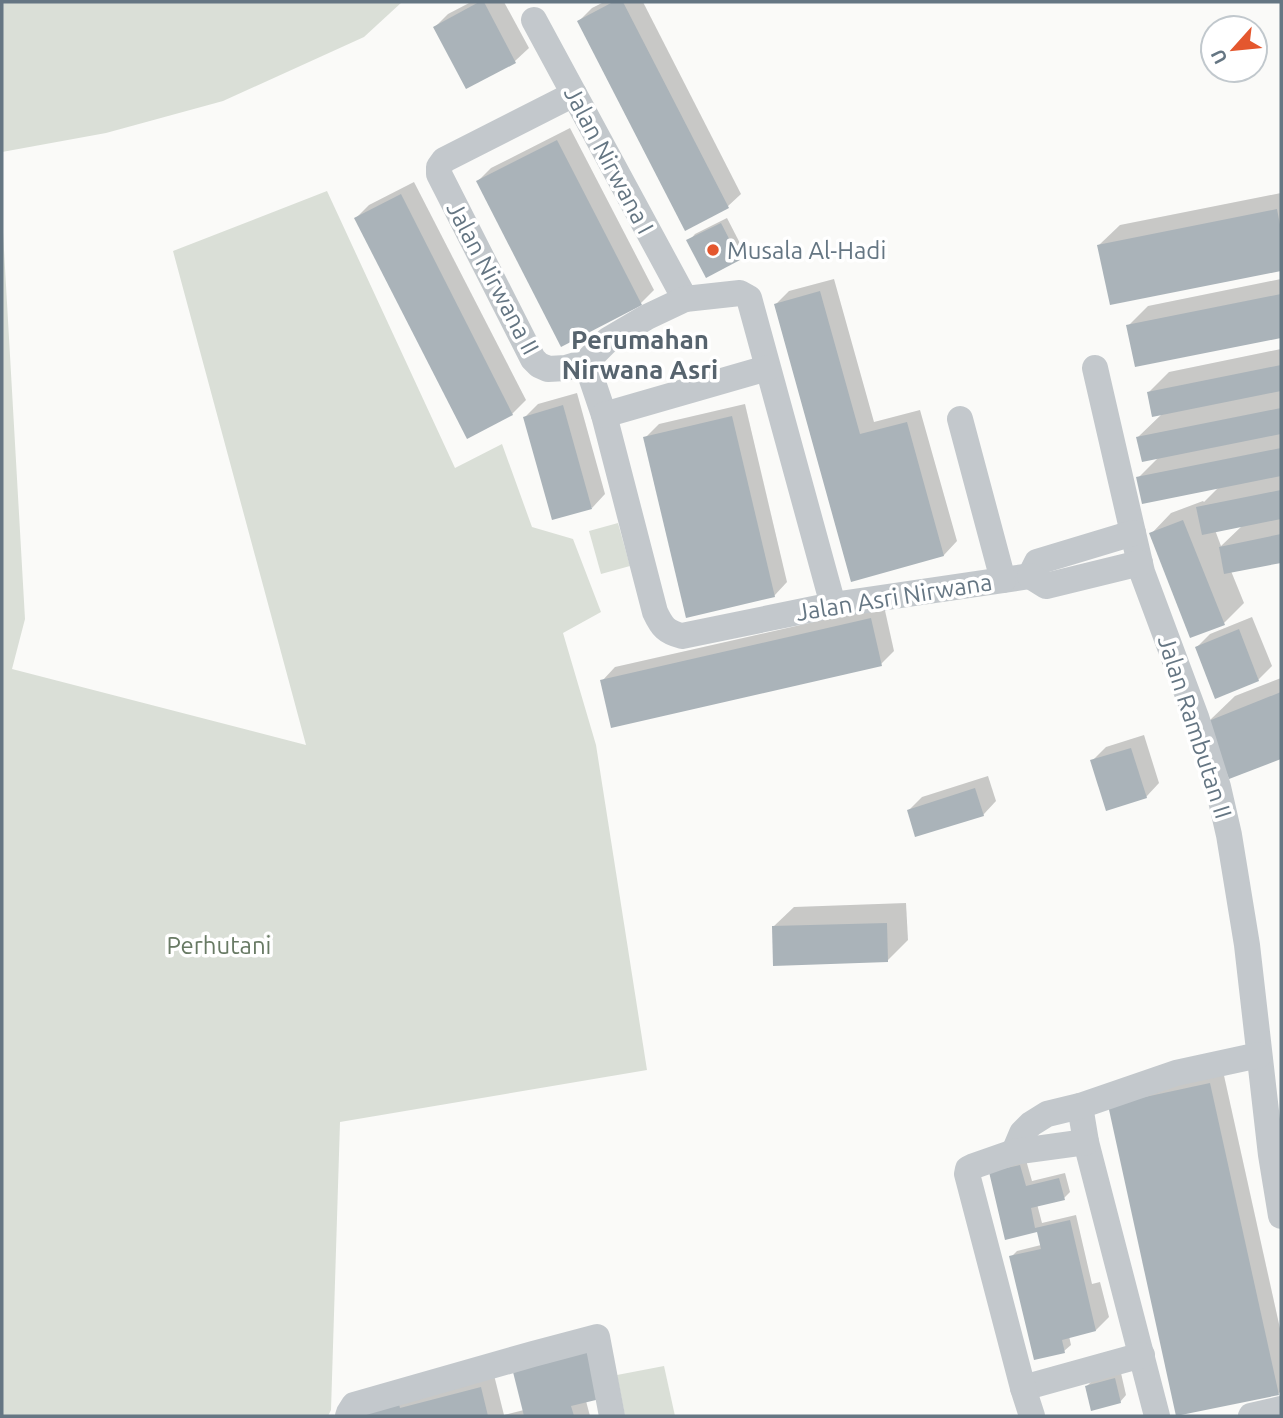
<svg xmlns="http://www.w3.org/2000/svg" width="1283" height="1418" viewBox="0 0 1283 1418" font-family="Ubuntu,sans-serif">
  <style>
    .green { fill: #dadfd7 }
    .shadow { fill: #0003; fill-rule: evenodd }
    .building { fill: #aab3b9 }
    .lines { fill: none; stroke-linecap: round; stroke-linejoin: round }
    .minor { stroke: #c3c8cc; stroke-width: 26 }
    .poi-dot { fill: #e4572e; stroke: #fff; stroke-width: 2.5 }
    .labels { text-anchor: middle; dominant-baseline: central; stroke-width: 7; stroke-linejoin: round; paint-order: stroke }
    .street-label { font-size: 24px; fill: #657683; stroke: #fff }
    .poi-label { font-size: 24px; fill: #657683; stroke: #fff; text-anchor: start }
    .park-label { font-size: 24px; fill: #687a64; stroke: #fff }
    .neighbourhood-label { font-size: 26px; font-weight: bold; fill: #57646e; stroke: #fff }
  </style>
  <rect width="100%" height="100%" fill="#fafaf8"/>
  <!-- green -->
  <g class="green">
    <polygon points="2,2 402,2 364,37 223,101 106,133 2,152"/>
    <polygon points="327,191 455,468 502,444 532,527 573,539 601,612 563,633 596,745 647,1070 340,1122 331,1410 328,1416 2,1416 2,215 25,619 12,669 306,745 173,251"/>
    <polygon points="618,523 630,566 601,574 589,531"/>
    <polygon points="664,1366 675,1416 625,1416 617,1375"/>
  </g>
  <!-- shadow -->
  <g class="shadow">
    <polygon points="471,2 504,2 529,48 515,61 467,87 435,27 448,14"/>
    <polygon points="604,2 643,2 741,194 727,207 579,21 592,8"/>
    <polygon points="570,128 654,290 640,304 478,181 491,168"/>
    <polygon points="414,182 526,400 512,414 467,436 356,218 369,205"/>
    <polygon points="1281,193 1281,269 1111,303 1099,245 1120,225"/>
    <polygon points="727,218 745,253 739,259 689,241 695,234"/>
    <polygon points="834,279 874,422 920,410 957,541 944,555 852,580 775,305 789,291"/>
    <polygon points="1281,279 1281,336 1136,365 1128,326 1148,306"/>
    <path d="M 1281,349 L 1281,561 L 1231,571 L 1244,603 L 1224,623 L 1151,534 L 1171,513 L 1203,501 L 1204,502 L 1220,486 L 1138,478 L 1159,457 L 1138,437 L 1163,413 L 1149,392 L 1169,372 ZM 1243,525 L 1221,546 L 1215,530 Z"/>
    <polygon points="577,393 605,494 592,508 525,417 538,404"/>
    <polygon points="745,404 787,582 774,596 645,438 659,424"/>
    <polygon points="884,606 894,651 881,664 602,681 615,667"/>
    <polygon points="1252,617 1272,666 1258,680 1197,647 1210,634"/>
    <polygon points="1281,678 1281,757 1230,777 1208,722 1235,696"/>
    <polygon points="1144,735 1159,783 1146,797 1092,761 1106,747"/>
    <polygon points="988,776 996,801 983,815 909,810 922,797"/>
    <polygon points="906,903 908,940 887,961 773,927 794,907"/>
    <polygon points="1223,1071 1281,1333 1281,1391 1278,1394 1109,1106"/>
    <polygon points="1026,1160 1032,1181 1065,1173 1070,1192 1064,1198 1037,1204 1042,1223 1076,1215 1092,1284 1100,1282 1109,1317 1096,1330 1069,1336 1071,1345 1064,1351 1011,1257 1017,1251 1041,1245 1038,1230 1006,1238 991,1173"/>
    <polygon points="1121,1373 1126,1395 1120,1402 1087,1386 1093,1380"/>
    <polygon points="494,1375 504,1415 524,1410 586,1401 590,1416 365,1416 363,1411"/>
  </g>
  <!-- building -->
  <g class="building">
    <polygon points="479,2 484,2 516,63 466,89 433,27"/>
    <polygon points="613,2 623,2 729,208 685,231 577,21"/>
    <polygon points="557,140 642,305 561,347 476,181"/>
    <polygon points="401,194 513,415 467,439 354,218"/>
    <polygon points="1277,209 1281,230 1281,271 1110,305 1097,245"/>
    <polygon points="721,223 740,260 706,278 686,240"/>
    <polygon points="820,291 860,434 907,422 944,556 851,582 774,304"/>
    <polygon points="1281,294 1281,338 1135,367 1126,325"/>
    <polygon points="1281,365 1281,391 1152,417 1147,392"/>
    <polygon points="563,405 592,509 552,520 523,417"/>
    <polygon points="1281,408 1281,434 1142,462 1136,437"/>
    <polygon points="732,416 775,597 686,618 643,437"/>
    <polygon points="1281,448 1281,476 1142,504 1136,477"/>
    <polygon points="1281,490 1281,519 1202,535 1196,507"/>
    <polygon points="1183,520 1225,625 1190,638 1149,533"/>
    <polygon points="1281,534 1281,563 1224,574 1219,547"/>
    <polygon points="871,618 882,666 611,728 600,680"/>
    <polygon points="1239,629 1259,681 1215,699 1195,647"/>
    <polygon points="1281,692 1281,759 1229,779 1206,722"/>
    <polygon points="1131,748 1147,798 1106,811 1090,760"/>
    <polygon points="975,788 984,816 915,837 907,810"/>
    <polygon points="887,923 888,962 773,966 772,926"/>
    <polygon points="1210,1083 1279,1395 1176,1416 1108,1105"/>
    <polygon points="1020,1165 1026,1186 1059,1178 1065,1200 1031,1208 1035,1228 1070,1220 1096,1331 1062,1340 1065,1353 1034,1360 1009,1256 1041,1249 1037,1232 1005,1240 989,1172"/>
    <polygon points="587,1352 600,1399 571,1406 574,1416 524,1416 513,1372"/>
    <polygon points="1115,1378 1121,1403 1091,1411 1085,1386"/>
    <polygon points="481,1387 488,1416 363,1416 361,1411 398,1401 400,1408"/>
  </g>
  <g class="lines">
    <!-- minor -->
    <g class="minor">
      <polyline points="534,20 685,299"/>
      <polyline points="574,94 444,160 439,167 439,174 533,359 539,365 548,369 566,368 586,362 608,340 647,317 685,299 740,293 749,298 833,605"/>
      <path d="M 586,362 L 604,415 L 655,612 C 662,627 666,632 682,636 L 833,605 L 1030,576"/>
      <polyline points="1095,368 1142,572 1196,717 1218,787 1229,835 1247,945 1271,1155 1281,1216"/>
      <polyline points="604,415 767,368"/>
      <polyline points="960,419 1003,580"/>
      <polyline points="1030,576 1037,562 1133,533"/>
      <polyline points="1030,576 1046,586 1140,563"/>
      <polyline points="1080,1106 1086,1142 1157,1416"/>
      <polyline points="1014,1152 1022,1133 1031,1124 1047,1114 1080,1106 1176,1073 1259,1055"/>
      <polyline points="1023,1388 1142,1355"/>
      <polyline points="348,1416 349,1413 354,1405 533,1354 597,1337 612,1416"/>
      <polyline points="1032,1416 1023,1388 967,1174 968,1169 974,1166 1014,1152 1086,1142"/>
      <polyline points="1251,1416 1281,1409"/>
    </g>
  </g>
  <!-- markers -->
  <circle class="poi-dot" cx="713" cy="250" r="7"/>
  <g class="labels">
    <!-- street labels -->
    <g class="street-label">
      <text transform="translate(609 160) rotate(62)">Jalan Nirwana I</text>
      <text transform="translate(493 278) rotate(62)">Jalan Nirwana II</text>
      <text transform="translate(894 597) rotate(-9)">Jalan Asri Nirwana</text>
      <text transform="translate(1195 727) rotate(72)">Jalan Rambutan II</text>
    </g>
    <!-- poi labels -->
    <g class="poi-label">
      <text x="727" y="250">Musala Al-Hadi</text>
    </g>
    <!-- park labels -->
    <g class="park-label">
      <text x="219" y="945">Perhutani</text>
    </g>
    <!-- neighbourhood labels -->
    <g class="neighbourhood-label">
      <text x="640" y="339">Perumahan<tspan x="640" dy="30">Nirwana Asri</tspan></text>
    </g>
  </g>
  <!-- border -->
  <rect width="1283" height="1418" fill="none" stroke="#657683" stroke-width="7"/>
  <!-- north arrow -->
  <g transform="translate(1234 49) rotate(243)"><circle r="33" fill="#ffffff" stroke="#c1c8cd" stroke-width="2"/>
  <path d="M0-5L12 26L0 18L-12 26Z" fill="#e4572e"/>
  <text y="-10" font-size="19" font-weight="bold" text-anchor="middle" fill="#657683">U</text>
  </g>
</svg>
